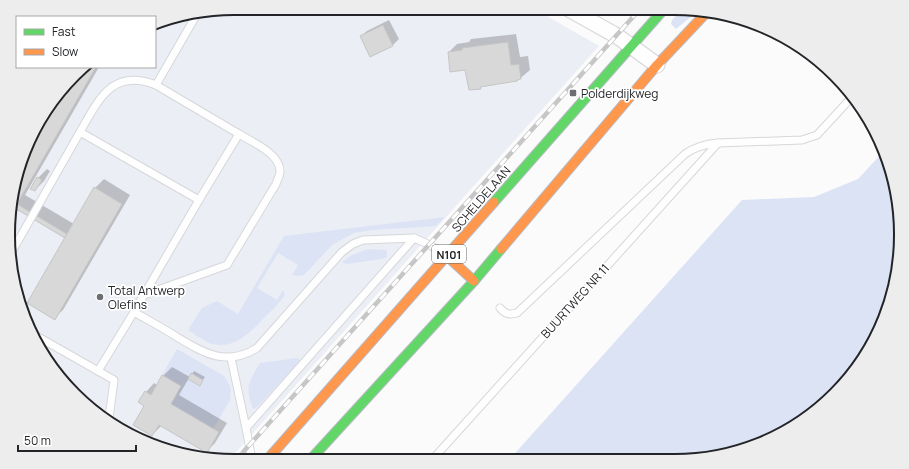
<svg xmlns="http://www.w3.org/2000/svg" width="909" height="469" viewBox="0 0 909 469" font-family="Manrope,sans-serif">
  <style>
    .built { fill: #ebeef4 }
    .green { fill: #dbe3f5 }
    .shadow { fill: #0003 }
    .building { fill: #d7d8d7; stroke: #c5c6c4 }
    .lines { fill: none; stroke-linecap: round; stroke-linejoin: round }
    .lane-casing { stroke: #d6d7da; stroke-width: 9 }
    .street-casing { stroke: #d6d7da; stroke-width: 17 }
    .fast-casing { stroke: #b7bbc4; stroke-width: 11 }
    .slow-casing { stroke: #b7bbc4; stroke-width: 11 }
    .lane { stroke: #fefeff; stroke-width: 7 }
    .street { stroke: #fefeff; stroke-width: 15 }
    .fast { stroke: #63d668; stroke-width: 9 }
    .slow { stroke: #ff974d; stroke-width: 9 }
    .rail-casing { stroke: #c6c6c7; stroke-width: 4.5 }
    .rail { stroke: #fff; stroke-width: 3; stroke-dasharray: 9; stroke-linecap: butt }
    .poi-dot { fill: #6e6f72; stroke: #fff; stroke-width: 1.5 }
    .labels { text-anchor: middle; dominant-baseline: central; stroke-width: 3.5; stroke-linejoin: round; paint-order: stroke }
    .shield { fill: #fff; stroke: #646668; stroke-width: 1 }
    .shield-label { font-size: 11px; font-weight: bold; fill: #222428 }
    .poi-label { font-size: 12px; fill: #222428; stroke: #fff; text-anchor: start }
    .street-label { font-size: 12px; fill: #222428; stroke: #fff }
    .rim { fill: none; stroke: #222428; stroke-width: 2 }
  </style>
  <rect width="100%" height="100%" fill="#fbfbfc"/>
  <!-- built -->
  <polygon class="built" points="235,8 533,8 599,46 228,461 220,461 134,438 64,384 25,321 9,250 16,176 46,109 85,67 155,67 155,24 161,20"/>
  <!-- green -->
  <g class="green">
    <path d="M 597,8 L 643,8 L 646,10 C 627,13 614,18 597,8 Z"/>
    <polygon points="682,8 689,8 698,11 676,29 671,24 672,20"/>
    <polygon points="883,152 889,162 900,250 878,335 845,384 812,414 761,444 704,459 509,460 742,200 814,197 858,179"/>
    <path d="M 445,217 L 436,226 L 372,230 L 354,233 L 332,245 L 304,275 L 299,276 L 292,275 L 298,265 L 278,253 L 257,288 L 277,300 L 283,290 L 285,295 C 279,304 270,312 262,320 C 249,334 231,351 209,343 C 202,340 195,334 188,330 L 202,308 L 217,301 L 238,314 L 284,236 Z"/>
    <polygon points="368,249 386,250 387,252 387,257 382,259 347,264 343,263 343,261 352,255"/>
    <polygon points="177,349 224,376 229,384 231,389 230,400 213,429 171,404 181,386 162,375"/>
    <path d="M 297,358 L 300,360 L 299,362 L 256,408 L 253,409 C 245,387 248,382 260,363 Z"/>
  </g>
  <!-- shadow -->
  <g class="shadow">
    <polygon points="389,20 399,39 393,45 371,56 361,36 367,31"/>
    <polygon points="516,34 520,57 528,56 530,70 517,81 482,86 480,88 466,69 449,52 457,44 469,42 471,39"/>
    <polygon points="85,67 99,67 25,195 74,224 95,188 104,179 130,195 63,310 54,318 66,238 13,206 16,176 23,160 63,91 72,83 74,83"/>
    <polygon points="47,169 50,171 44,181 35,190 38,178"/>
    <polygon points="172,367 190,377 194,371 205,377 200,384 189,378 179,395 227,423 215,443 207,451 162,425 152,435 145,405 146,392 154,383 157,385 163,376"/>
  </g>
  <!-- building -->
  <g class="building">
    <polygon points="383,25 393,46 370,57 360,36"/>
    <polygon points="508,42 511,65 519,64 521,79 517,80 517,81 480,87 481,89 469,90 465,70 450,72 448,52 462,50 462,48"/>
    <polygon points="85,67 96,67 17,204 67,234 65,238 13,207 16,176 27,151 62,92 63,91 68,93 76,76"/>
    <polygon points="37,177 42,180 35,191 30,189"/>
    <polygon points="94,187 122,204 55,320 27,303"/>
    <polygon points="191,373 203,380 200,386 188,379"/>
    <polygon points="162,375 181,386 171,404 219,432 207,453 159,425 152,436 133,425 144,406 138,402 145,391 151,395"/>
  </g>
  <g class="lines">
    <!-- lane casing -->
    <g class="lane-casing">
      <g id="lane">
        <polyline points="156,85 197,14"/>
        <path d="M 80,132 C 99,99 112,68 156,85 L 239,134 L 199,200"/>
        <polyline points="10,255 80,132 199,200 134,312"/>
        <path d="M 144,295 L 227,265 L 276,184 C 277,180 280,176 280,172 C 281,154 252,142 239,134"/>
        <path d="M 500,308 C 505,314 509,315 517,313 L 685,154 C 695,147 705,144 718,143"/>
        <polyline points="33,334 114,380 109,418"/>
        <polyline points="231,358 246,428"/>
        <path d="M 98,371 L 134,312 C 148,320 163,328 177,337 C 204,353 226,367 257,348 L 342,252 L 353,244 L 363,240 L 414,238 L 430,245 L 445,255"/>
        <polyline points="252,460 246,428 414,238"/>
        <polyline points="432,460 718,143 802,140 817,135 852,97"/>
      </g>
    </g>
    <!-- street casing -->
    <g class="street-casing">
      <polyline id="street" points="567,8 617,36 657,65"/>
    </g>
    <!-- fast casing -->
    <g class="fast-casing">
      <g id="fast">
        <polyline points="494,202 665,8"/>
        <polyline points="310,460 474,281 501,249"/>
      </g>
    </g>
    <!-- slow casing -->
    <g class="slow-casing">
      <g id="slow">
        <polyline points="501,249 657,65 706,13"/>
        <polyline points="447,256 474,281"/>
        <polyline points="267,460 494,202"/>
      </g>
    </g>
    <!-- lane -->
    <use href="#lane" class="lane"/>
    <!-- street -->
    <use href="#street" class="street"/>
    <!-- fast -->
    <use href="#fast" class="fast"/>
    <!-- slow -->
    <use href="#slow" class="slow"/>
    <!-- rail casing -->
    <g class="rail-casing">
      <polyline id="rail" points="236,460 641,8"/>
    </g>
    <!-- rail -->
    <use href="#rail" class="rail"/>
  </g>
  <!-- markers -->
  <g class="poi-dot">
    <rect x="569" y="89" width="8" height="8" rx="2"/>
    <circle cx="100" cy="297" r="4"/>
  </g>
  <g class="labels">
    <!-- shield labels -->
    <rect class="shield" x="432" y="245" width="34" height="18" rx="3"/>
    <g class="shield-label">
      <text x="449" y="254">N101</text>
    </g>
    <!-- poi labels -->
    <g class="poi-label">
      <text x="581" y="93">Polderdijkweg</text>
      <text x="108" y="290">Total Antwerp<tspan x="108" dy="14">Olefins</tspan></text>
    </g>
    <!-- street labels -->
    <g class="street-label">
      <text transform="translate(481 199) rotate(-49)">SCHELDELAAN</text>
      <text transform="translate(575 301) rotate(-48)">BUURTWEG NR 11</text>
    </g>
  </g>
  <!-- crop -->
  <path d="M0 0H909V469H0ZM234 15H675A219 219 0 0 1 894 234V235A219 219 0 0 1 675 454H234A219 219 0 0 1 15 235V234A219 219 0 0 1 234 15Z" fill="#ededee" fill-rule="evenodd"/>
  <path class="rim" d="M234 15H675A219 219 0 0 1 894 234V235A219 219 0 0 1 675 454H234A219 219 0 0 1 15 235V234A219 219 0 0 1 234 15Z"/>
  <!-- legend -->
  <rect x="16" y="16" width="140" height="52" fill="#ffffff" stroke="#a7a7a9"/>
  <rect x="24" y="29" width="20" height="6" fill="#63d668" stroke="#a7a7a9"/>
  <text x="52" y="36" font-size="12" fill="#222428">Fast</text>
  <rect x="24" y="49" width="20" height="6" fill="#ff974d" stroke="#a7a7a9"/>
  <text x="52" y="56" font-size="12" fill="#222428">Slow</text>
  <!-- scale -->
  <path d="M18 445v6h118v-6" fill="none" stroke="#222428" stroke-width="2"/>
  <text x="24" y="445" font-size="12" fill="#222428" stroke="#ffffff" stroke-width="3" paint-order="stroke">50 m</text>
</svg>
